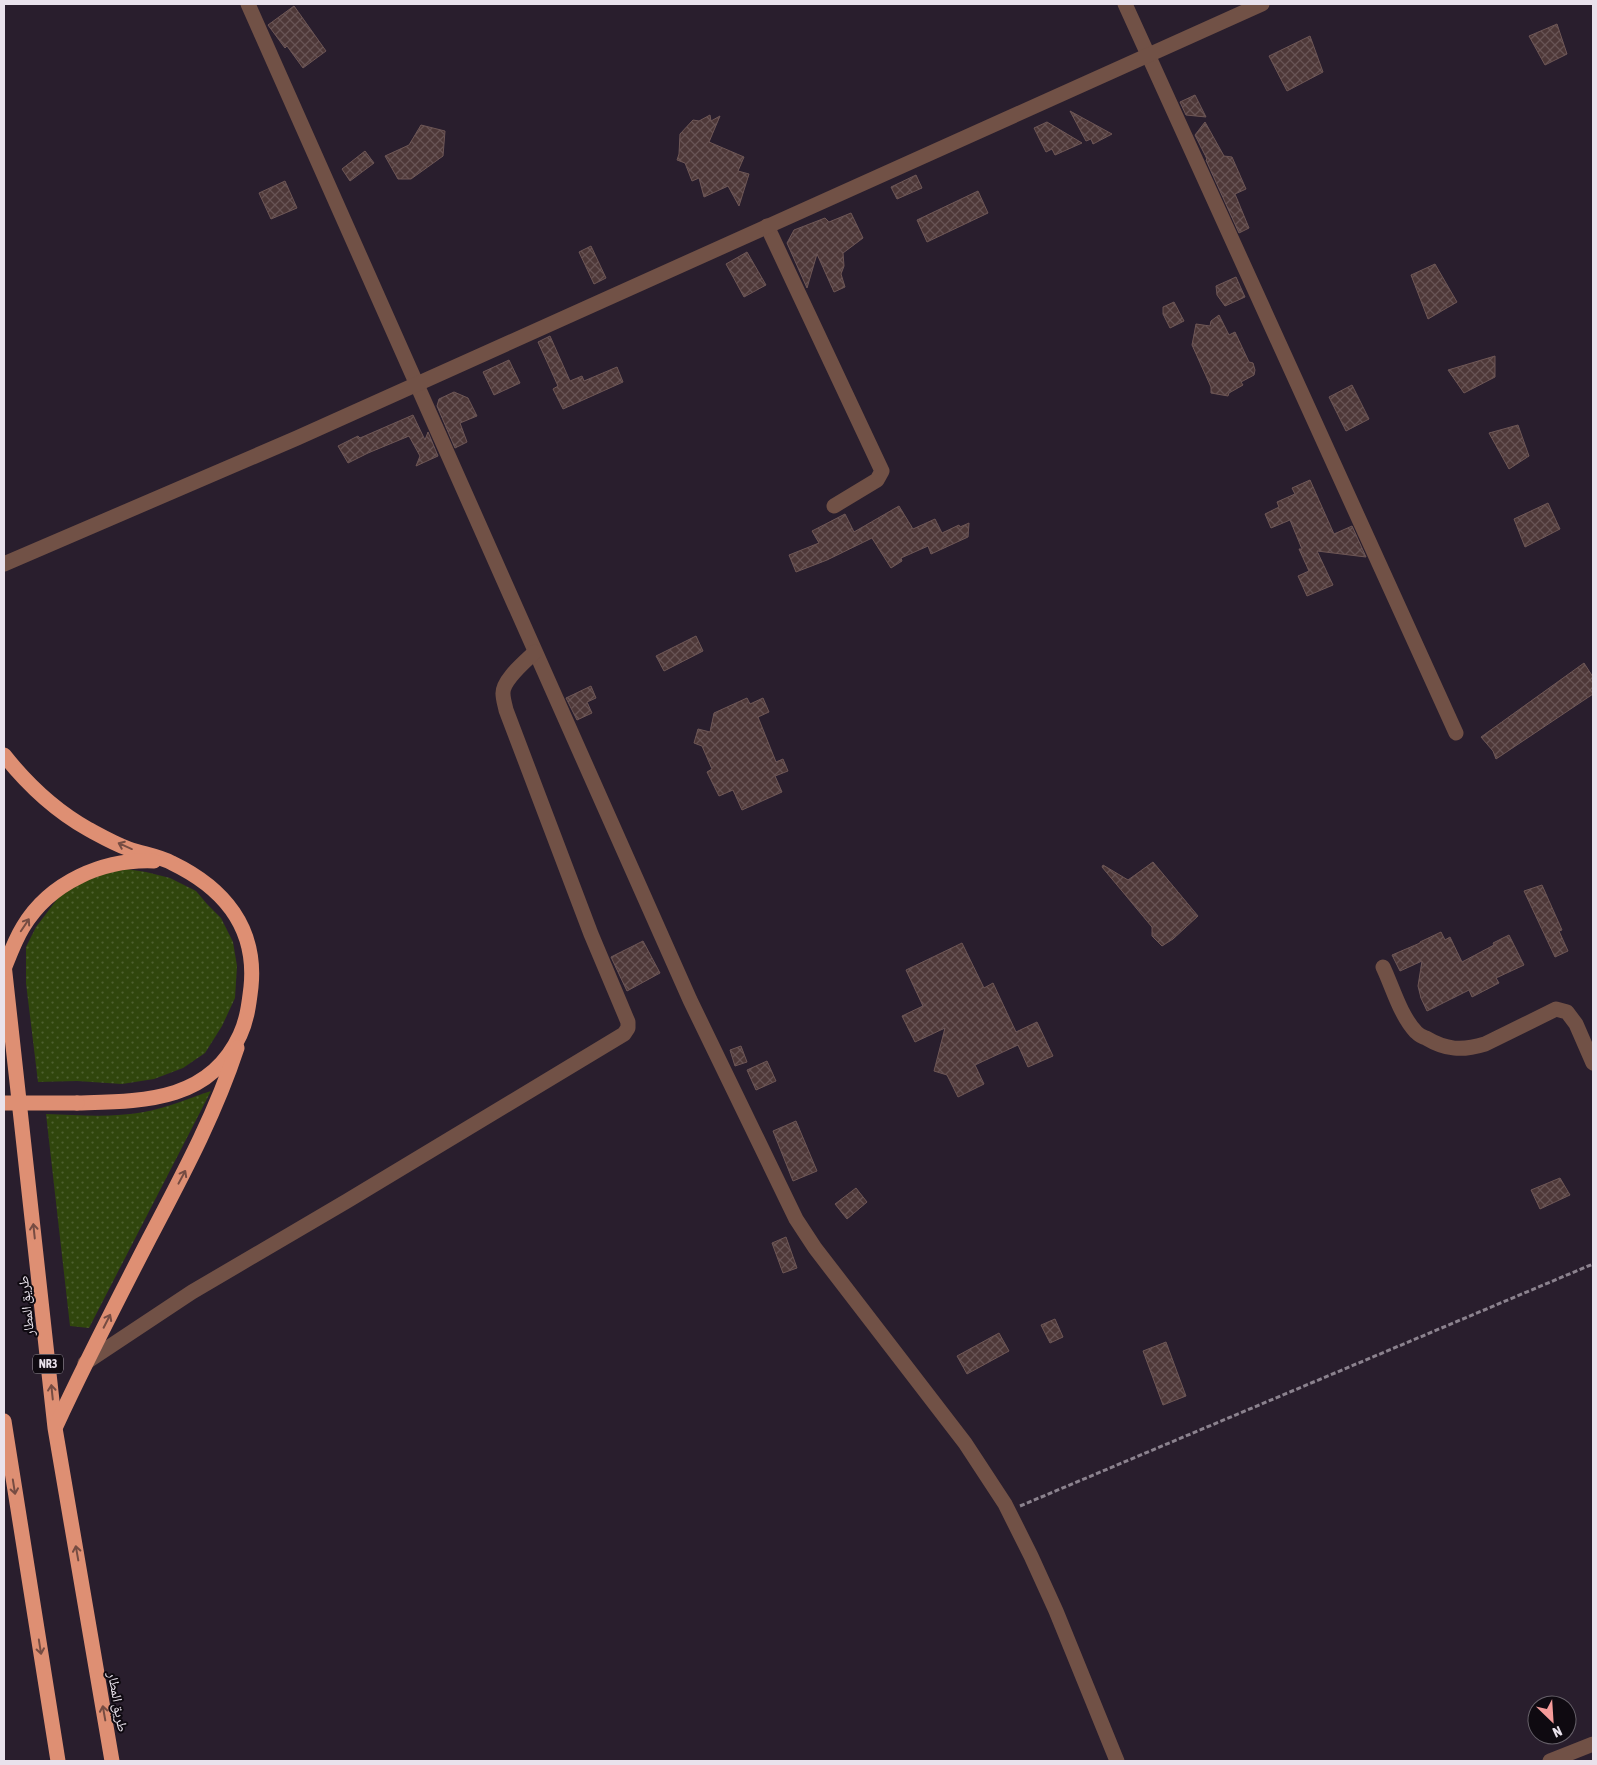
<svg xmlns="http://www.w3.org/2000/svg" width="1597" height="1765" viewBox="0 0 1597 1765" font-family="'Asap Condensed','Noto Naskh Arabic',sans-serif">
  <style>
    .grass { fill: url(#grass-dots) }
    .building { fill: url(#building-cross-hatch); stroke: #6e5756 }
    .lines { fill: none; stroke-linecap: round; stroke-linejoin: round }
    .path { stroke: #8b828e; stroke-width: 3; stroke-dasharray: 5 2.5; stroke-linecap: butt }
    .minor { stroke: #715146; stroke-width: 15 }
    .highway { stroke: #de8f73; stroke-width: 15 }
    .highway-bridge { stroke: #de8f73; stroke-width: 15 }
    .oneway { stroke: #764c42 }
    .labels { text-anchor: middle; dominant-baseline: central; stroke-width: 4; stroke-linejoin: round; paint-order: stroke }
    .shield { fill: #0f0a11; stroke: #a8a1aa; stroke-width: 1 }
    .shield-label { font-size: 12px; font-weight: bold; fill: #e9e2ec }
    .street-label { font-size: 14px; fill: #e9e2ec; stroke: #0f0a11 }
  </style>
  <defs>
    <pattern id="grass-dots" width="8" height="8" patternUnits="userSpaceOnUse" patternTransform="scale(1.25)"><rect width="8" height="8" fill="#30460d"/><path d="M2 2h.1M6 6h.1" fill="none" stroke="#4e6030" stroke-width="1.8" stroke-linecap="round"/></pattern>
    <pattern id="building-cross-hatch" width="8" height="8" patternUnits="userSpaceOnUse" patternTransform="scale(1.25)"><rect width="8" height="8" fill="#4e3838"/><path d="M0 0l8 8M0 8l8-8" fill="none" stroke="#685455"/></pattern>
  </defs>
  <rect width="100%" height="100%" fill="#291e2d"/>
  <!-- grass -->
  <g class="grass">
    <polygon points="126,869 146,872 170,878 196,891 207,904 221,918 233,942 237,966 235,998 222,1026 205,1053 183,1068 154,1079 122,1084 77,1081 38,1082 26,983 26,947 36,927 58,898 82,881 106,872"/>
    <path d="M 211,1091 L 89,1328 L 70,1326 L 46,1114 C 78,1115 112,1118 144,1112 C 167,1108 189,1098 211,1091 Z"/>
  </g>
  <!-- building -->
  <g class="building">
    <polygon points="294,6 326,51 303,68 287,46 285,48 268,25"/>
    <polygon points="1557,24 1567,54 1545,65 1529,36"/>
    <polygon points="1310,36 1323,72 1287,91 1269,56"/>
    <polygon points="1195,95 1206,117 1186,115 1180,102"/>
    <polygon points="1070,111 1112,134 1093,144 1091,139 1086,141"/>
    <polygon points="710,115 711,121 720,116 709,142 744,157 738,171 749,174 739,206 728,186 704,197 699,178 692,181 685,163 677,160 679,154 680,134 693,120 699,121"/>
    <polygon points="1047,122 1082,143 1055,155 1052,149 1046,152 1034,128"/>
    <polygon points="1205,122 1224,156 1232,157 1246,189 1235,194 1249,228 1239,233 1206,160 1207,159 1195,135"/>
    <polygon points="421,125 445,131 443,156 411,179 398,179 385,156 409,145"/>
    <polygon points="365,151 374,163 350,181 342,169"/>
    <polygon points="916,175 922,188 897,199 891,187"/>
    <polygon points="285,181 297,208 271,219 259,193"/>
    <polygon points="978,191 988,213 927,242 917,220"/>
    <polygon points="851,213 863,238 843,253 844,266 841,274 845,287 834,292 817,254 807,288 787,243 794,230 825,218 829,222"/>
    <polygon points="591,246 606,278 594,284 579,252"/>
    <polygon points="747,252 766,285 744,297 726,264"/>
    <polygon points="1435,264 1457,302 1428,319 1411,275"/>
    <polygon points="1236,277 1245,297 1225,306 1217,295 1216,286"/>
    <polygon points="1174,302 1184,321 1170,328 1163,314 1163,307"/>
    <polygon points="1219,315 1229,335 1235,332 1249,362 1253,363 1255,370 1254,375 1241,382 1243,385 1229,393 1228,396 1211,393 1211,387 1192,345 1196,324 1210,326 1211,321"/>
    <polygon points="550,336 570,381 582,376 584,381 617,367 623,382 563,409 553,389 558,386 538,342"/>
    <polygon points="1495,356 1495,377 1464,393 1448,370"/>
    <polygon points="509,360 520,383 494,395 483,372"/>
    <polygon points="1352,385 1369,419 1346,431 1329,397"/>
    <polygon points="454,392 468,398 477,416 460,423 467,442 455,448 437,406 439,399"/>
    <polygon points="413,415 425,440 428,432 438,456 416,466 420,456 409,436 368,453 348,463 338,446 358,436 360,438"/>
    <polygon points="1518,425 1529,456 1509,469 1489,433"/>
    <polygon points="1310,480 1334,534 1352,526 1366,557 1317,551 1333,585 1307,596 1298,576 1309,571 1299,549 1302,549 1290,520 1271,528 1265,514 1279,507 1277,502 1295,494 1292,488"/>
    <polygon points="1548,503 1560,529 1525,547 1514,519"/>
    <polygon points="899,506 913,529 935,519 942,533 959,525 960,527 969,523 968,537 931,554 928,546 901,558 902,561 891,568 872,538 827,560 796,572 789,555 819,543 812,531 845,514 854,532"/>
    <polygon points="696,636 703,651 664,671 656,656"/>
    <polygon points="1584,663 1593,677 1593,694 1496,759 1493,751 1481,737"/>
    <polygon points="591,686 596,698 587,702 592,713 577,720 566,698"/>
    <polygon points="747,698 750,704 763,698 769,712 758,717 776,762 783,759 788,771 775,776 782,792 742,810 733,790 719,796 707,772 712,769 702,746 694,743 698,729 710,732 714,713"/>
    <polygon points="1153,862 1198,916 1173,939 1162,946 1152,936 1152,927 1102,867 1103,865 1128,880"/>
    <polygon points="1542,885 1562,930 1559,931 1568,951 1555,957 1524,891"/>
    <polygon points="1441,932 1445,940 1450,937 1462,962 1494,945 1493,943 1509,935 1524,965 1496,978 1499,983 1472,997 1469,990 1427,1011 1421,998 1418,986 1422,961 1400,971 1392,955 1420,943 1420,942"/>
    <polygon points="643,941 660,973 627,991 611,957"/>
    <polygon points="962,943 984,988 993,983 1016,1032 1037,1022 1053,1056 1028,1067 1018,1045 975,1065 984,1084 958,1097 947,1075 934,1071 945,1028 915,1042 902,1016 923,1006 906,970"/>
    <polygon points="741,1046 747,1062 735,1066 730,1050"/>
    <polygon points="767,1061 776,1081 756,1090 747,1070"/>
    <polygon points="796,1121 817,1171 793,1181 773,1131"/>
    <polygon points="1560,1178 1570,1195 1540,1209 1531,1190"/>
    <polygon points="856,1188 867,1202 847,1219 835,1204"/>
    <polygon points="786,1237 797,1268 783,1273 772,1243"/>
    <polygon points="1055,1319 1063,1337 1050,1343 1041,1325"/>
    <polygon points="999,1333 1009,1351 967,1374 957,1356"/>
    <polygon points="1166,1342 1186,1396 1163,1405 1143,1351"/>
  </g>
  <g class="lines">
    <!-- path -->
    <polyline class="path" points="1020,1506 1593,1264"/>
    <!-- minor -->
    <g class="minor">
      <polyline points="248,4 690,1000 796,1219 815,1248 965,1443 1005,1504 1031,1556 1056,1611 1117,1761"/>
      <polyline points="1125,4 1456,733"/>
      <polyline points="767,226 882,471 877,480 834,506"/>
      <polyline points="4,564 297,438 1262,4"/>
      <path d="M 1383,967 C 1393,988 1400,1015 1416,1032 C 1419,1035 1422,1037 1426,1038 C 1446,1050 1462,1051 1485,1044 L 1556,1009 L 1567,1012 L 1576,1024 L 1593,1063"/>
      <path d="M 85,1363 L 192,1292 L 347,1201 L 624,1034 L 628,1028 L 628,1022 L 591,934 L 506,710 C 505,705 503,699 503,694 C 502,680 526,661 535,652"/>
      <polyline points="1550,1761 1593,1744"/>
    </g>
    <!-- highway -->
    <g class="highway">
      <path d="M 4,755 C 27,784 56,811 88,829 C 101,836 115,844 129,849 C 143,854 159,856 172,863 C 224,888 257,928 251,987 C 249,1004 247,1020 240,1035 C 209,1103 140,1101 77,1103"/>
      <polyline points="4,964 55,1428 112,1761"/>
      <path d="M 4,969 C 10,954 15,940 23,927 C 50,882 103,859 154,861"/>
      <polyline points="4,1421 58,1761"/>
      <path d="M 56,1426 C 85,1363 117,1301 149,1239 C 182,1176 215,1115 237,1048"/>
    </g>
    <!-- highway-bridge -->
    <polyline class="highway-bridge" points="4,1103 77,1103"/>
  </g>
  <!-- one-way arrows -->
  <defs><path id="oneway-shaft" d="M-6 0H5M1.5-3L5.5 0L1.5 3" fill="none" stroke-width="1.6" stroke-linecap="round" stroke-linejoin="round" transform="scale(1.25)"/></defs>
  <g class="oneway">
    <use href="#oneway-shaft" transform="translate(125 846) rotate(-156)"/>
    <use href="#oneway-shaft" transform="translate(25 925) rotate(-56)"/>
    <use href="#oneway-shaft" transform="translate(182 1177) rotate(-62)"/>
    <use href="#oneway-shaft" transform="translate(34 1231) rotate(-96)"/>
    <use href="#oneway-shaft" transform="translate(107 1321) rotate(-63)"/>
    <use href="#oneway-shaft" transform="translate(52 1392) rotate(-96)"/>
    <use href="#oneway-shaft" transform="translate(14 1487) rotate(81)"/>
    <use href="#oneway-shaft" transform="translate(77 1553) rotate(-100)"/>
    <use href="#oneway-shaft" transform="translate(40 1647) rotate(81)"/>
    <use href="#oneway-shaft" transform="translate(104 1713) rotate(-100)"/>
  </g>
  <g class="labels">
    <!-- shield labels -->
    <rect class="shield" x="33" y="1354.5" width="30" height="19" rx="4"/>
    <g class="shield-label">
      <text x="48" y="1364">NR3</text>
    </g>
    <!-- street labels -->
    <g class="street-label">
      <text transform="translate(26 1306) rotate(-96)">طريق المطار</text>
      <text transform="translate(118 1702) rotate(80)">طريق المطار</text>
    </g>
  </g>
  <!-- border -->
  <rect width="1597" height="1765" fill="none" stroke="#e9e2ec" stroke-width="10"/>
  <!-- north arrow -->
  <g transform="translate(1552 1720) rotate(155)"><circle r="24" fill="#0f0a11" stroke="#666069"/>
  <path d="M0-4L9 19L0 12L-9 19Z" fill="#f59b9a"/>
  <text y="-8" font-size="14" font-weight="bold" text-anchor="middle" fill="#e9e2ec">N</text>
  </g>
</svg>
